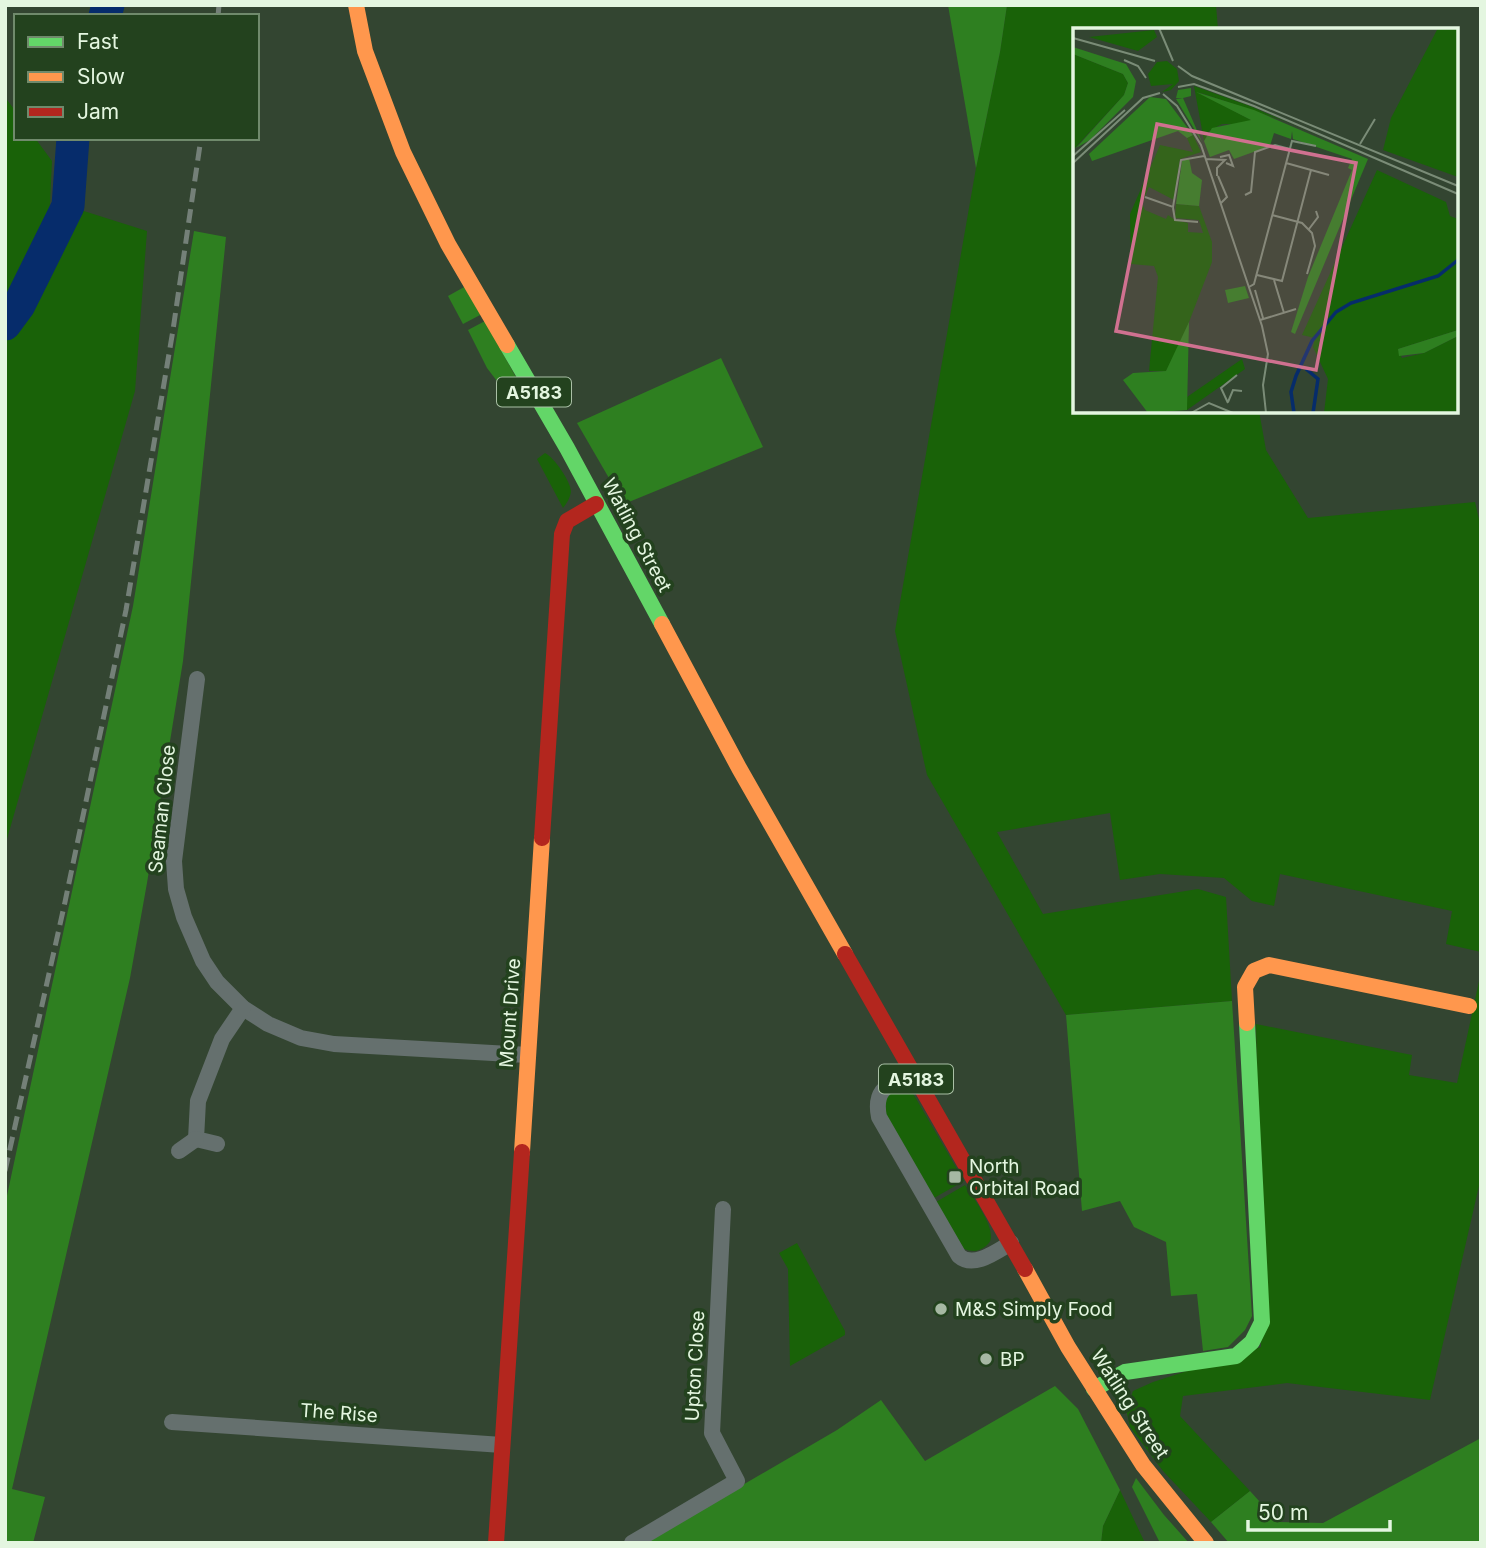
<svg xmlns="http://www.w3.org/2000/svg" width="1486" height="1548" viewBox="0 0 1486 1548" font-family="Inter,sans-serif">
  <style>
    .green { fill: #196208 }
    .forest { fill: #2e7f20 }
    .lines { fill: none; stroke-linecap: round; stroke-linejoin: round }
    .river { stroke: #062c6b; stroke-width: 33 }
    .street { stroke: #65706e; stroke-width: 16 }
    .fast { stroke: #63d668; stroke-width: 16 }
    .slow { stroke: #ff974d; stroke-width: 16 }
    .jam { stroke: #b3261e; stroke-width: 16 }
    .rail { stroke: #748078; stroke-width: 5; stroke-dasharray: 14 7; stroke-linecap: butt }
    .poi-dot { fill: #a6b8a3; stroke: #23421e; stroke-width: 2.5 }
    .labels { text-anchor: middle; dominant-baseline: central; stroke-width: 7; stroke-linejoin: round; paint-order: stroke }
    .shield { fill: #23421e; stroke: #aac0a6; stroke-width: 2 }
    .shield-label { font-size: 18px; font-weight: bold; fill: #e4f6e0 }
    .street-label { font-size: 19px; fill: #e4f6e0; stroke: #23421e }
    .poi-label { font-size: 19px; fill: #e4f6e0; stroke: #23421e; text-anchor: start }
    .inset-river { fill: none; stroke: #062c6b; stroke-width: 3.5 }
    .inset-road { fill: none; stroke: #7a8c77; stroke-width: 2 }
    .view { fill: #d07190; fill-opacity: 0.15; stroke: #d07190; stroke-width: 3.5 }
    .inset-edge { fill: none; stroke: #e4f6e0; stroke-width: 3.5 }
  </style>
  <rect width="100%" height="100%" fill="#334531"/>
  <!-- green -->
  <g class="green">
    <polygon points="1007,5 1216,5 1218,30 1075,30 1075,411 1259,411 1266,450 1308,518 1475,502 1481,528 1481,952 1446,944 1452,911 1280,874 1274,906 1252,901 1224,878 1160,874 1120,880 1110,813 997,832 1043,914 1198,889 1226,897 1232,1001 1066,1015 927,775 895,631 976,168 1000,52"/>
    <polygon points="5,97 16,112 16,138 35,138 52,161 48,244 68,206 147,231 135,391 5,846"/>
    <path d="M 545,453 C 554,457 571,482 571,492 C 570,498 567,503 563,508 L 537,459 Z"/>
    <polygon points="1481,972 1481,1177 1430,1400 1287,1383 1183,1396 1180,1416 1250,1491 1211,1522 1163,1471 1130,1427 1126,1409 1133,1391 1153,1382 1261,1347 1256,1024 1412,1055 1409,1075 1457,1083"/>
    <polygon points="901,1087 911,1090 964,1181 934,1198 886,1118 885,1098 893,1090"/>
    <path d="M 965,1185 C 973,1197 992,1223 991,1237 C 991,1241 989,1243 986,1246 C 978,1252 973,1252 964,1249 L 936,1202 Z"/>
    <polygon points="797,1243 845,1331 845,1335 790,1366 788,1269 779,1253"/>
    <polygon points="1120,1490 1145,1543 1101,1543 1103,1526"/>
  </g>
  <!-- forest -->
  <g class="forest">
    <polygon points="948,5 1007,5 1000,52 976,168"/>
    <polygon points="194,231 226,237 183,661 147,883 130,978 12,1489 45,1497 33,1543 5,1543 5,1205 133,606"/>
    <polygon points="466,286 482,314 463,324 448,296"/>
    <polygon points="485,321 518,381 503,389 487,368 468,330"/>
    <polygon points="721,358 763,447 624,504 577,423"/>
    <polygon points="1232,1001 1252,1316 1245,1330 1228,1347 1203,1351 1197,1294 1171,1296 1166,1242 1134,1227 1120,1201 1082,1211 1066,1015"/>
    <polygon points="1055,1386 1078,1409 1120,1490 1103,1526 1101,1543 643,1543 837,1430 881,1400 925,1461"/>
    <polygon points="1481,1438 1481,1543 1229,1543 1211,1522 1250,1491 1278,1522 1323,1523"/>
    <polygon points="1136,1478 1164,1515 1189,1543 1160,1543 1132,1487"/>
  </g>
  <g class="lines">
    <!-- river -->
    <g class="river">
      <polyline points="105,16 108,5"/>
      <polyline points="5,324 19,305 68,206 73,138"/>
    </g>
    <!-- street -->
    <g class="street">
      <polyline points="197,679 174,861 176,889 184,917 203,961 217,982 243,1008 268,1024 301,1038 334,1044 528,1055"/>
      <path d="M 913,1072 C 890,1085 873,1087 879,1117 L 959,1256 C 974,1269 997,1251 1011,1243"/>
      <polyline points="217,1144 196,1139 198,1101 222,1039 243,1008"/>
      <polyline points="179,1151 196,1139"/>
      <polyline points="172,1422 502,1445"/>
      <polyline points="632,1543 737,1481 712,1433 723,1209"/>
    </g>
    <!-- fast -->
    <g class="fast">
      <polyline points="507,345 567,448 662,624"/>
      <polyline points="1094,1389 1125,1372 1236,1356 1252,1342 1262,1322 1247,1023"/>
    </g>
    <!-- slow -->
    <g class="slow">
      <polyline points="356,5 365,51 403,152 448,244 507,345"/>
      <polyline points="662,624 739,768 845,954"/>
      <polyline points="1247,1023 1245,987 1254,971 1269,965 1469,1006"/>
      <polyline points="522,1152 542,838"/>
      <polyline points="1025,1269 1068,1347 1143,1465 1206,1543"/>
    </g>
    <!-- jam -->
    <g class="jam">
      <polyline points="542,838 562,534 567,521 596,504"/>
      <polyline points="845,954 1025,1269"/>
      <polyline points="496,1543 522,1152"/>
    </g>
    <!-- rail -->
    <g class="rail">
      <polyline points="218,16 219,5"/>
      <polyline points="5,1171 65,902 126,610 173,330 201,138"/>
    </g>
  </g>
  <!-- markers -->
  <g class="poi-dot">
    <rect x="948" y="1170" width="14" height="14" rx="3.5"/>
    <circle cx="941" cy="1309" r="7"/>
    <circle cx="986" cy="1359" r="7"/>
  </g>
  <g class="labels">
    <!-- shield labels -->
    <g class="shield">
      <rect x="497" y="377.5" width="74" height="29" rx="5"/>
      <rect x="879" y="1064.5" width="74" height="29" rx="5"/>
    </g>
    <g class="shield-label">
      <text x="534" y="392">A5183</text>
      <text x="916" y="1079">A5183</text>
    </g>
    <!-- street labels -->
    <g class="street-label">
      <text transform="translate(637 535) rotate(62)">Watling Street</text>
      <text transform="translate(162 809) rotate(-84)">Seaman Close</text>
      <text transform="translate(510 1013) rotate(-86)">Mount Drive</text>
      <text transform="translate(695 1366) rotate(-87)">Upton Close</text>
      <text transform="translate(1130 1404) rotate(57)">Watling Street</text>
      <text transform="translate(339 1413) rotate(4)">The Rise</text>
    </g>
    <!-- poi labels -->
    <g class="poi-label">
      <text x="969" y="1166">North<tspan x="969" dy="22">Orbital Road</tspan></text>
      <text x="955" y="1309">M&amp;S Simply Food</text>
      <text x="1000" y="1359">BP</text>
    </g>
  </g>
  <!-- overview -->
  <g transform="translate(1073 28)">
    <rect width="385" height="385" fill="#334531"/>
    <path d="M 365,0 L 385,0 L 385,149 L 310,122 L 318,90 ZM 81,2 L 84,9 L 65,23 L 16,9 ZM 0,26 L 50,46 L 55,55 L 51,67 L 0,122 ZM 94,33 L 104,41 L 106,53 L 98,62 L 89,64 L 100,56 L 78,58 L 75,46 L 84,34 ZM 121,58 L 177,78 L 291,128 L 211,93 L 125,64 L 178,92 L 176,96 L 149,96 L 136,103 L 131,113 ZM 120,107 L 128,124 L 107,131 L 101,172 L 76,159 L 69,175 L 72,182 L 93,191 L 95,187 L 102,192 L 115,195 L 115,204 L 130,205 L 126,192 L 102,190 L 103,176 L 126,178 L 139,214 L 139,234 L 103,328 L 93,343 L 76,343 L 85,249 L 81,238 L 58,236 L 57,186 L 87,117 L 120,124 L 114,110 ZM 304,142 L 373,174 L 377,188 L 385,191 L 385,302 L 325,321 L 329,330 L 351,325 L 385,308 L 385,385 L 251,385 L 255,351 L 240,319 L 242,310 L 229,307 ZM 169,331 L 172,341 L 114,382 L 114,369 Z" fill="#196208"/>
    <path d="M 0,19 L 53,36 L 63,53 L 60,69 L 17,112 L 3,120 L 51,67 L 55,55 L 50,46 L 0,26 ZM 118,60 L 118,68 L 110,70 L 129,114 L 103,71 L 110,70 L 103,70 L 105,62 ZM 123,64 L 181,82 L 295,131 L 222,306 L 218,304 L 235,249 L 279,142 L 275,140 L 279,131 L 220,111 L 219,103 L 218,111 L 201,105 L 197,118 L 161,131 L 156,122 L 137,129 L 131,113 L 139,100 L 178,92 ZM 77,69 L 93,71 L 120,107 L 114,110 L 105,103 L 19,133 L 16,126 ZM 116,130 L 119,145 L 129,152 L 126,178 L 103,176 L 109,133 ZM 172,258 L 176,270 L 155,275 L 152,262 ZM 116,294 L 114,382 L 75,385 L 50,352 L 60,345 L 93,343 ZM 385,302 L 385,308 L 351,325 L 326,328 L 325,321 Z" fill="#2e7f20"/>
    <path class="inset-river" d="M 233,341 L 245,351 L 240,385M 221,385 L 218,364 L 223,348 L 239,313 L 263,284 L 278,275 L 365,248 L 385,232"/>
    <path class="inset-road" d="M 86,0 L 100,33M 0,10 L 82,33M 51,32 L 65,38 L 73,50M 105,38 L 119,48 L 385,158M 105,59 L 121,56 L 181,78 L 385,166M 90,66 L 104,78 L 128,117 L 189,298 L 195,326 L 190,357 L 193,385M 287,116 L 302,91M 0,128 L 52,82M 147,129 L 156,127 L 160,138 L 153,135M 133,131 L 152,132 L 144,140 L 144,148M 0,135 L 70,70 L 87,65M 213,135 L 256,147M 145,148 L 154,169 L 148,175M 172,167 L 178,164 L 182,124 L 202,117 L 217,121M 72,169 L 100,179 L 108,132 L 131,128M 100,180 L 102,192 L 125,194M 199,187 L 229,195 L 239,205 L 242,218 L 234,246M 236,201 L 245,189 L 243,183M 184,247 L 209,253 L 238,142M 201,252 L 211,285M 176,259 L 181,256 L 219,113 L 243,118M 182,262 L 190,290M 187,292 L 223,281M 155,374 L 160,362 L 169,363M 155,375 L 148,360 L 164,347M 118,385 L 136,375 L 160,385"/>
    <path class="view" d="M 84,96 L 283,135 L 243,342 L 43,303 Z"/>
    <rect width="385" height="385" class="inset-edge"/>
  </g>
  <!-- border -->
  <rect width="1486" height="1548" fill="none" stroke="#e4f6e0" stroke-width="14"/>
  <!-- legend -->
  <rect x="14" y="14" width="245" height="126" fill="#23421e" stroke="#708a6c" stroke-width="2"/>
  <rect x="28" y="37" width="35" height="10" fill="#63d668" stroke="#708a6c" stroke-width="2"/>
  <text x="77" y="49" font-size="21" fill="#e4f6e0">Fast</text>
  <rect x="28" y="72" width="35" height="10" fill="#ff974d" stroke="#708a6c" stroke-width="2"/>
  <text x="77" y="84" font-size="21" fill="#e4f6e0">Slow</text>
  <rect x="28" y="107" width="35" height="10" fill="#b3261e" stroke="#708a6c" stroke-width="2"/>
  <text x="77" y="119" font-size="21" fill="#e4f6e0">Jam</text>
  <!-- scale -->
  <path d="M1248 1520v10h142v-10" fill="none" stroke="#e4f6e0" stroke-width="3.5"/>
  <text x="1258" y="1520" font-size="21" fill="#e4f6e0" stroke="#23421e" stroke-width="5" paint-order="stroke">50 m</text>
</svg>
